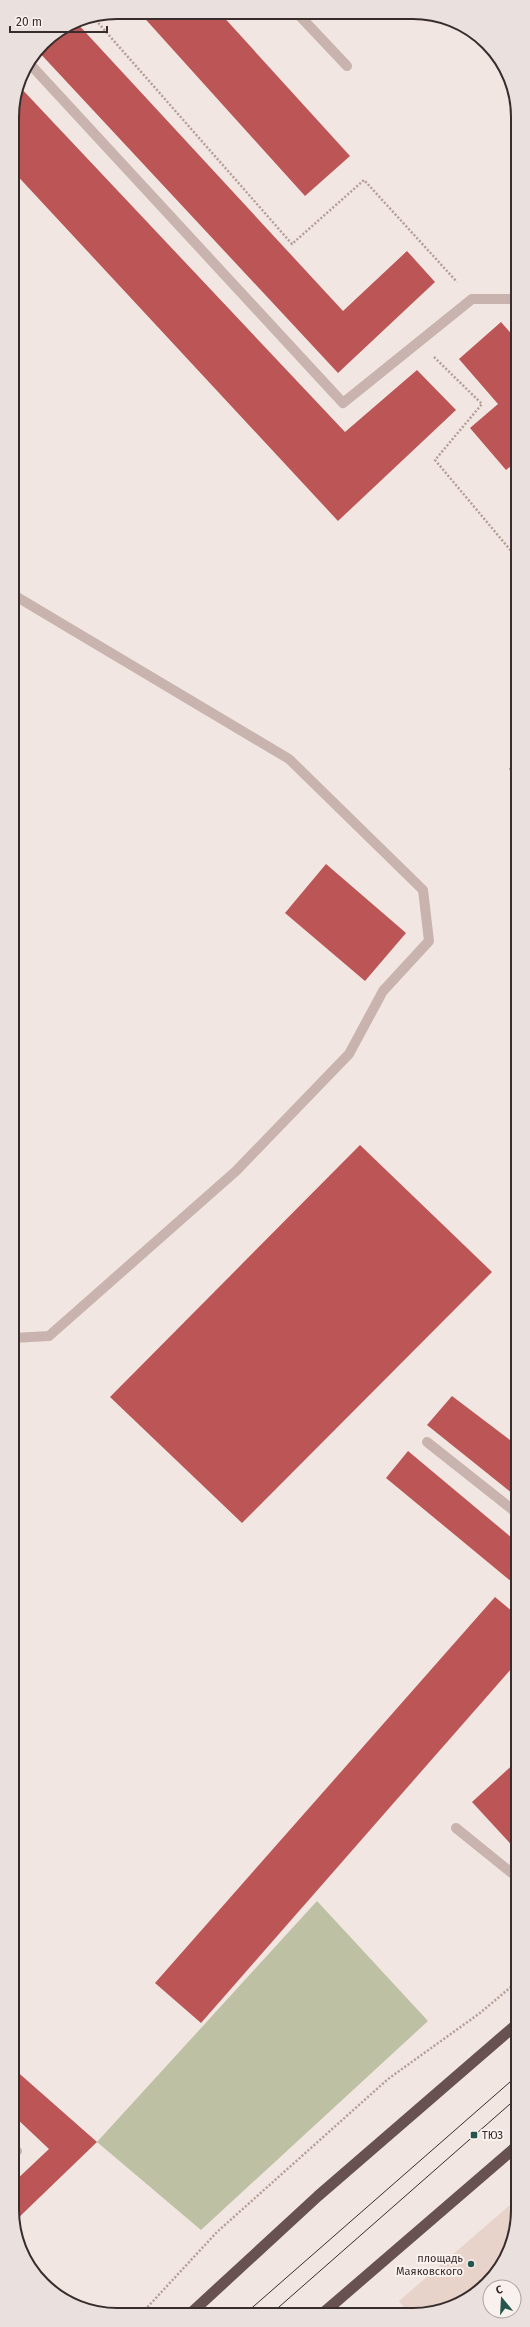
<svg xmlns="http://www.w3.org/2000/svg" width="530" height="2327" viewBox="0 0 530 2327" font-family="'Fira Sans',sans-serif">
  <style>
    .green { fill: #bdc0a2 }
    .plaza { fill: #e8d3ca }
    .building { fill: #bb5556 }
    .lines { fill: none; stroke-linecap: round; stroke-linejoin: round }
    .path { stroke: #b59d98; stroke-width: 2.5; stroke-dasharray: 2 2; stroke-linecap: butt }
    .service { stroke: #c9b3ae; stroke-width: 10 }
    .trunk { stroke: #685251; stroke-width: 11 }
    .tram { stroke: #382c2c; stroke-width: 1 }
    .poi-dot { fill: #24564d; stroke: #f9f1ee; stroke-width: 1.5 }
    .labels { text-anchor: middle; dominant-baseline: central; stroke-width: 4; stroke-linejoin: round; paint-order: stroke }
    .poi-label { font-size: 11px; fill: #382c2c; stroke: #f9f1ee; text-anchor: start }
    .rim { fill: none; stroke: #382c2c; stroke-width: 2 }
  </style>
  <rect width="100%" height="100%" fill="#f1e6e1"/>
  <!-- green -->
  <polygon class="green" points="317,1901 428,2021 201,2230 97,2142"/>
  <!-- plaza -->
  <polygon class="plaza" points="518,2198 518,2216 510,2250 492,2279 465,2301 427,2314 409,2314 399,2301"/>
  <!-- building -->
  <g class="building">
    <polygon points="139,12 220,13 350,156 305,196"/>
    <polygon points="75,21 343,311 407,251 435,282 338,373 37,50 43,43"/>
    <polygon points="19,86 345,432 417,370 456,410 338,521 12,170 12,111"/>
    <polygon points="501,322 517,340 517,463 516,462 506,470 470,428 498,404 459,359"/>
    <polygon points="517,761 517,777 509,769"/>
    <polygon points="326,864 406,933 365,981 285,913"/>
    <polygon points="360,1145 492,1272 242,1523 110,1397"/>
    <polygon points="452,1396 518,1446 518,1498 427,1425"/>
    <polygon points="408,1451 518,1543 518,1587 386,1478"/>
    <polygon points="495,1597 518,1616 518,1661 201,2023 155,1983"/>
    <polygon points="518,1760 518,1852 472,1802"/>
    <polygon points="13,2068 97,2142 13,2223 13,2183 49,2149 13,2115"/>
  </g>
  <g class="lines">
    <!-- path -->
    <g class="path">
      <polyline points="93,17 292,244 364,180 457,282"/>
      <polyline points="434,357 482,404 435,460 517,558"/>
      <polyline points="142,2313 217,2232 388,2079 480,2013 518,1981"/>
    </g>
    <!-- service -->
    <g class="service">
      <polyline points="297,13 347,66"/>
      <polyline points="29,63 343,403 472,299 513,299 517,304"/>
      <polyline points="12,594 289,759 423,890 429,941 383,991 349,1054 236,1171 49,1336 13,1338"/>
      <polyline points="427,1442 518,1514"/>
      <polyline points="456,1828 518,1878"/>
      <polyline points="13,2148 17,2151 13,2156"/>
    </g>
    <!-- trunk -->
    <g class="trunk">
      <polyline points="191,2313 318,2196 518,2023"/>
      <polyline points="322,2314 518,2145"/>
    </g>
    <!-- tram -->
    <g class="tram">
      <polyline points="246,2313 518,2075"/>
      <polyline points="271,2314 518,2097"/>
    </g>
  </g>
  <!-- markers -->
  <g class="poi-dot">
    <rect x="470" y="2131" width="8" height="8" rx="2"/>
    <circle cx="471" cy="2264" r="4"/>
  </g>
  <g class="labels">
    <!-- poi labels -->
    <g class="poi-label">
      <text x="482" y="2135">ТЮЗ</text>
      <text x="463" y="2258" text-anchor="end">площадь<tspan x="463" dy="13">Маяковского</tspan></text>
    </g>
  </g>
  <!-- crop -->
  <path d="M0 0H530V2327H0ZM117 19H413A98 98 0 0 1 511 117V2210A98 98 0 0 1 413 2308H117A98 98 0 0 1 19 2210V117A98 98 0 0 1 117 19Z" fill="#eae1de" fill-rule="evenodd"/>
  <path class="rim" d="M117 19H413A98 98 0 0 1 511 117V2210A98 98 0 0 1 413 2308H117A98 98 0 0 1 19 2210V117A98 98 0 0 1 117 19Z"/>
  <!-- north arrow -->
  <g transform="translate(502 2299) rotate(342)"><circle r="19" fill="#f9f1ee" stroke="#aca2a0"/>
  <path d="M0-3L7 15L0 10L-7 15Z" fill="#24564d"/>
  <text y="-6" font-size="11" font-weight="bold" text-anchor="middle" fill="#382c2c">С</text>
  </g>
  <!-- scale -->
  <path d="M10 26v6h97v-6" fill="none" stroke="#382c2c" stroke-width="2"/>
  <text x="16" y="26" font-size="12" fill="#382c2c" stroke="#f9f1ee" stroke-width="3" paint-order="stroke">20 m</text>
</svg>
